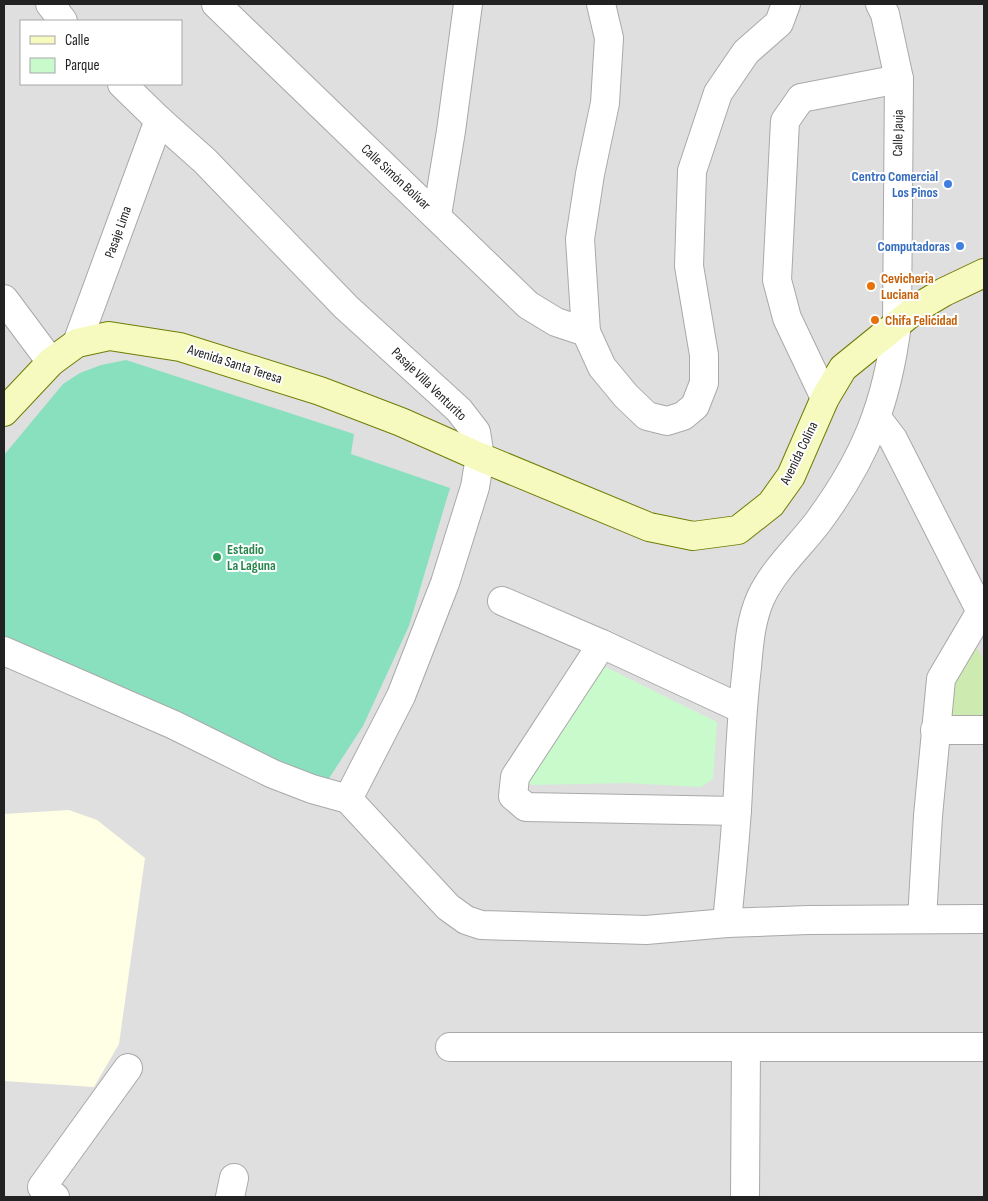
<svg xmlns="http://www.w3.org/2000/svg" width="988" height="1201" viewBox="0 0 988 1201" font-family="'Sofia Sans Condensed',sans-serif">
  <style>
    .residential { fill: #e0dfdf; fill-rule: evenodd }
    .education { fill: #ffffe5 }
    .grass { fill: #cdebb0 }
    .park { fill: #c8facc }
    .pitch { fill: #88e0be }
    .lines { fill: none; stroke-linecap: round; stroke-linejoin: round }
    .street-casing { stroke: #a9a9a9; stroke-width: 30 }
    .secondary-casing { stroke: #707d05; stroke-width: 30 }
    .street { stroke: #fff; stroke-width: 28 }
    .secondary { stroke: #f7fabf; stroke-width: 28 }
    .shop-dot { fill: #3f7fe0; stroke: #fff; stroke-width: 2 }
    .food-dot { fill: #e8710a; stroke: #fff; stroke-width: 2 }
    .leisure-dot { fill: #2e9e5b; stroke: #fff; stroke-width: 2 }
    .labels { text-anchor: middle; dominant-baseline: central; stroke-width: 4; stroke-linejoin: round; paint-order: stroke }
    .street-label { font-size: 14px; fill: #222; stroke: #fff }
    .shop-label { font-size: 14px; font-weight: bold; fill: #366cbe; stroke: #fff; text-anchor: end }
    .food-label { font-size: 14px; font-weight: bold; fill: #c56008; stroke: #fff; text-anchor: start }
    .leisure-label { font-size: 14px; font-weight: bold; fill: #27864d; stroke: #fff; text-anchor: start }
  </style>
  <rect width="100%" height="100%" fill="#f2efe9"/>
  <!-- residential -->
  <path class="residential" d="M 4,4 L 984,4 L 984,1197 L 4,1197 ZM 21,21 L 181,21 L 181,84 L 21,84 Z"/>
  <!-- education -->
  <polygon class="education" points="69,810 97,820 145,858 119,1044 94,1087 4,1081 4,814"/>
  <!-- grass -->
  <polygon class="grass" points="973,642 984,660 984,720 958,719 951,715 950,685"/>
  <!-- park -->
  <polygon class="park" points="602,665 717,722 713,779 701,787 626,783 532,785 525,779"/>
  <!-- pitch -->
  <polygon class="pitch" points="126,360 354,434 351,454 450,488 409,626 363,726 326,783 4,642 4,455 63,384 80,373 101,365"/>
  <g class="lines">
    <!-- street casing -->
    <g class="street-casing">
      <g id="street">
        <polyline points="50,4 63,21"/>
        <polyline points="216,4 528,305 556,322 586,332"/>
        <polyline points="601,4 609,38 605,103 590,174 580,239 586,332 602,367 626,396 647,416 667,421 683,416 695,406 704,383 704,355 689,266 692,171 718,93 746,52 779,23 786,4"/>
        <polyline points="122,84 159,120 205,161 346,307 459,410 476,432 480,457 475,487 445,583 401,696 348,799"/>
        <polyline points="437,215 451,131 468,4"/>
        <polyline points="4,299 51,362"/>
        <polyline points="77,343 159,120"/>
        <polyline points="825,398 787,318 777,280 785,121 801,98 899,79"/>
        <polyline points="877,418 893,439 984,618"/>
        <polyline points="502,601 602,644 742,709"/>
        <polyline points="602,644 515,777 513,796 526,807 737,811"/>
        <polyline points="4,651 174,725 273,774 312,789 348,799 448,907 466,920 481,925 646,930 727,923 808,920 984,919"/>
        <polyline points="935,730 984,730"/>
        <polyline points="922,919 928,816 941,679 981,611"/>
        <path d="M 727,923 C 731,879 736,835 738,791 C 740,750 742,708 747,667 C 749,643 751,619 761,597 C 775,568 799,547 818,522 C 866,457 887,403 897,324 L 899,79 L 885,14 L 880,4"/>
        <polyline points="450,1047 984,1047"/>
        <polyline points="55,1197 42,1187 128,1068"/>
        <polyline points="230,1197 234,1178"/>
        <polyline points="745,1197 746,1047"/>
      </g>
    </g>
    <!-- secondary casing -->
    <g class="secondary-casing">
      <polyline id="secondary" points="4,412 51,362 77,343 109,336 180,347 320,391 401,422 480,457 649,527 693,536 738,530 771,504 791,476 825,398 843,368 917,308 944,292 984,273"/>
    </g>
    <!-- street -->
    <use href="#street" class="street"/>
    <!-- secondary -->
    <use href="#secondary" class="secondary"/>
  </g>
  <!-- markers -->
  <g class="shop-dot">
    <circle cx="948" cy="184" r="5"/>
    <circle cx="960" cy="246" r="5"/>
  </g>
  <g class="food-dot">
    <circle cx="871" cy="286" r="5"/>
    <circle cx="875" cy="320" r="5"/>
  </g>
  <circle class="leisure-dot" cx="217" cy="557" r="5"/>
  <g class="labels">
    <!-- street labels -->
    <g class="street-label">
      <text transform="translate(898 133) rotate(-89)">Calle Jauja</text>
      <text transform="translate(396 177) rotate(43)">Calle Simón Bolívar</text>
      <text transform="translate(118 232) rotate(-70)">Pasaje Lima</text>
      <text transform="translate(235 364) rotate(18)">Avenida Santa Teresa</text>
      <text transform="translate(429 384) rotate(44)">Pasaje Villa Venturito</text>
      <text transform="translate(799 453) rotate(-64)">Avenida Colina</text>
    </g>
    <!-- shop labels -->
    <g class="shop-label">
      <text x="938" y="176">Centro Comercial<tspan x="938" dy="16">Los Pinos</tspan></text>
      <text x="950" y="246">Computadoras</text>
    </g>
    <!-- food labels -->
    <g class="food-label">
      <text x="881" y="278">Cevicheria<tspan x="881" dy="16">Luciana</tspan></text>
      <text x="885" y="320">Chifa Felicidad</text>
    </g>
    <!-- leisure labels -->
    <g class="leisure-label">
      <text x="227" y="549">Estadio<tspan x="227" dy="16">La Laguna</tspan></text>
    </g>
  </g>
  <!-- border -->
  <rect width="988" height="1201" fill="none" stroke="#222222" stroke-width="10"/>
  <!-- legend -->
  <rect x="20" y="20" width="162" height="65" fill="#ffffff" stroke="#a7a7a7"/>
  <rect x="30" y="36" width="25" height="8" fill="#f7fabf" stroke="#a7a7a7"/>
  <text x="65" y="45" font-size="15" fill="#222222">Calle</text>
  <rect x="30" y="58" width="25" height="15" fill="#c8facc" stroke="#a7a7a7"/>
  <text x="65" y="70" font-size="15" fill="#222222">Parque</text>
</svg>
